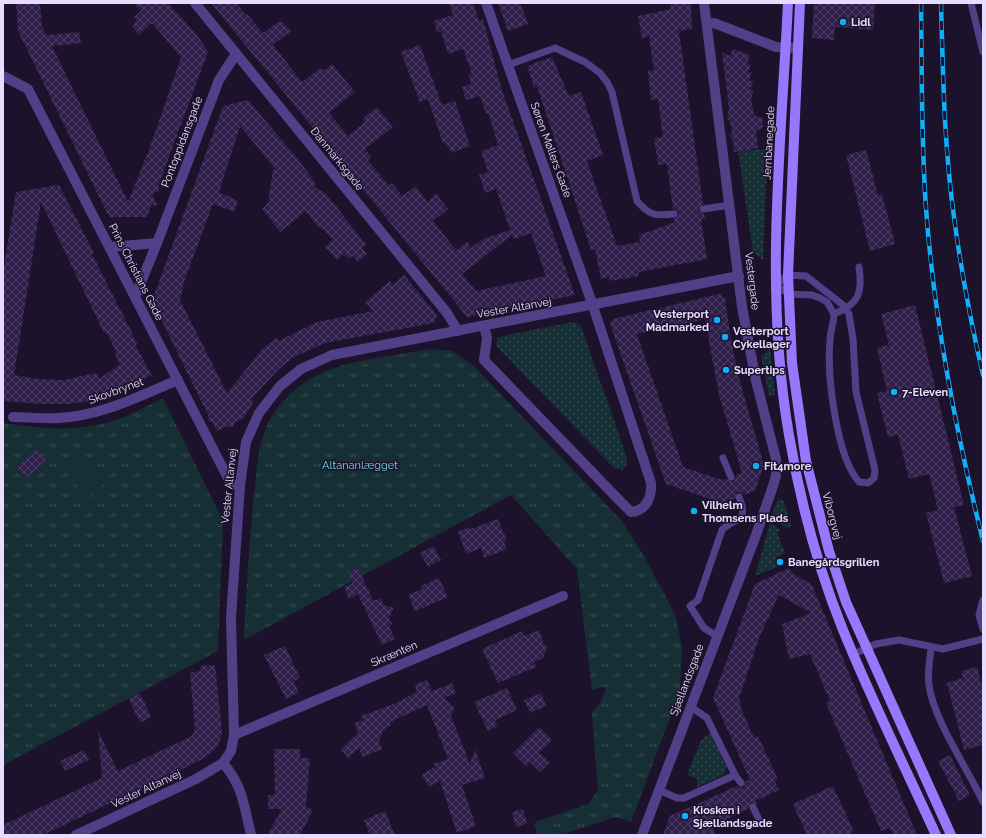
<svg xmlns="http://www.w3.org/2000/svg" width="986" height="838" viewBox="0 0 986 838" font-family="Raleway,sans-serif">
  <style>
    .grass { fill: url(#grass-dots) }
    .park { fill: url(#park-tufts) }
    .pitch { fill: #152f35 }
    .building { fill: url(#building-cross-hatch); fill-rule: evenodd }
    .lines { fill: none; stroke-linecap: round; stroke-linejoin: round }
    .service { stroke: #513f88; stroke-width: 7 }
    .minor { stroke: #513f88; stroke-width: 10 }
    .secondary { stroke: #9777fb; stroke-width: 10 }
    .rail-casing { stroke: #10aff7; stroke-width: 4.5 }
    .rail { stroke: #1c122b; stroke-width: 3; stroke-dasharray: 9; stroke-linecap: butt }
    .poi-dot { fill: #10aff7; stroke: #1c122b; stroke-width: 1.5 }
    .labels { text-anchor: middle; dominant-baseline: central; stroke-width: 3; stroke-linejoin: round; paint-order: stroke }
    .poi-label { font-size: 11px; font-weight: bold; fill: #e8ddfe; stroke: #1c122b; text-anchor: start }
    .street-label { font-size: 11px; fill: #e8ddfe; stroke: #1c122b }
    .park-label { font-size: 11px; fill: #6aded9; stroke: #1c122b }
  </style>
  <defs>
    <pattern id="grass-dots" width="8" height="8" patternUnits="userSpaceOnUse"><rect width="8" height="8" fill="#152f35"/><path d="M2 2h.1M6 6h.1" fill="none" stroke="#374d53" stroke-width="1.8" stroke-linecap="round"/></pattern>
    <pattern id="park-tufts" width="24" height="20" patternUnits="userSpaceOnUse"><rect width="24" height="20" fill="#152f35"/><path d="M3 7l-1-3M5 7V3M7 7l1-3M15 17l-1-3M17 17v-4M19 17l1-3" fill="none" stroke="#374d53"/></pattern>
    <pattern id="building-cross-hatch" width="8" height="8" patternUnits="userSpaceOnUse"><rect width="8" height="8" fill="#311f4b"/><path d="M0 0l8 8M0 8l8-8" fill="none" stroke="#4f3f66"/></pattern>
  </defs>
  <rect width="100%" height="100%" fill="#1c122b"/>
  <!-- grass -->
  <g class="grass">
    <polygon points="768,149 767,162 763,260 753,252 738,151"/>
    <polygon points="572,322 580,324 582,329 626,455 627,465 622,470 614,468 499,349 496,345 497,339 502,336"/>
    <polygon points="770,349 775,396 769,395 761,356"/>
    <polygon points="778,498 784,501 791,526 787,528 771,518"/>
    <polygon points="770,523 780,530 777,532 785,553 776,557 780,566 755,576"/>
    <polygon points="711,733 727,768 723,775 697,787 697,779 687,775 701,740"/>
  </g>
  <!-- park -->
  <g class="park">
    <path d="M 430,349 L 452,351 L 473,365 L 621,520 L 644,556 L 675,614 L 682,648 L 680,691 L 631,822 L 616,817 L 561,835 L 537,835 L 535,822 L 588,804 L 598,791 L 592,712 L 599,705 L 606,690 L 604,687 L 592,690 L 577,569 L 511,495 L 244,640 C 246,591 249,543 254,494 C 257,470 258,444 268,423 C 279,402 297,385 318,375 C 346,360 397,355 430,349 Z"/>
    <path d="M 163,398 L 223,521 L 218,651 L 3,765 L 3,423 C 44,429 81,433 121,418 C 135,413 149,405 163,398 Z"/>
  </g>
  <!-- pitch -->
  <polygon class="pitch" points="77,454 103,485 87,498 62,467"/>
  <!-- building -->
  <g class="building">
    <polygon points="16,3 40,3 42,26 47,35 79,32 81,43 52,46 128,202 150,147 181,57 152,23 139,35 132,26 137,21 134,17 141,11 134,3 168,3 198,36 208,52 159,184 159,191 152,194 157,205 151,206 147,217 110,217 107,213 18,31"/>
    <path d="M 211,3 L 236,3 L 246,15 L 247,14 L 263,33 L 278,22 L 283,22 L 291,31 L 273,45 L 302,82 L 320,68 L 325,70 L 332,64 L 355,92 L 329,113 L 348,136 L 365,122 L 363,118 L 377,107 L 393,127 L 365,149 L 371,157 L 368,160 L 389,186 L 392,183 L 402,196 L 416,186 L 427,202 L 436,194 L 448,209 L 433,221 L 456,250 L 467,242 L 471,248 L 483,239 L 510,230 L 496,189 L 485,193 L 479,175 L 488,172 L 481,151 L 498,145 L 488,113 L 486,114 L 480,96 L 466,100 L 462,87 L 471,84 L 469,74 L 472,74 L 463,49 L 448,54 L 441,31 L 437,32 L 434,21 L 453,15 L 449,3 L 473,3 L 479,20 L 483,19 L 501,87 L 575,295 L 467,317 ZM 531,233 L 546,276 L 476,291 L 462,274 L 512,235 L 514,239 Z"/>
    <polygon points="498,3 520,3 528,24 508,31"/>
    <polygon points="670,3 691,3 692,29 679,31 703,204 698,209 699,212 704,214 705,219 701,219 707,259 639,272 639,276 609,281 609,277 601,279 595,249 591,250 537,86 534,87 527,66 552,57 569,96 581,92 603,155 587,161 617,246 640,242 639,235 675,222 674,219 679,214 676,210 673,209 667,164 658,165 654,138 663,137 658,99 651,100 648,71 654,70 649,36 642,38 638,16 671,9"/>
    <polygon points="814,3 875,3 873,30 835,27 834,40 812,38"/>
    <polygon points="420,45 442,105 455,101 470,146 451,153 448,145 443,143 428,99 420,102 401,52"/>
    <polygon points="733,49 750,55 747,63 751,65 748,72 752,73 749,80 754,82 750,89 754,91 751,98 754,116 756,115 756,117 762,117 763,127 756,131 758,148 734,152 733,140 729,136 732,132 730,121 727,118 729,108 722,52 730,56"/>
    <polygon points="248,100 302,164 316,184 314,187 325,193 336,206 366,245 362,248 367,254 358,262 353,256 348,259 344,254 337,260 325,247 333,240 324,230 318,227 306,211 280,232 262,209 268,203 273,169 276,170 240,126 219,192 238,201 234,212 213,204 184,282 180,300 227,393 263,348 277,338 278,341 317,322 373,311 365,302 390,281 393,285 404,275 437,315 434,323 325,343 292,358 279,369 251,399 254,401 244,418 235,422 233,427 228,426 217,431 212,422 208,421 209,417 152,301 223,106"/>
    <polygon points="866,150 878,195 882,194 895,244 870,251 846,155"/>
    <path d="M 59,185 L 94,253 L 92,254 L 130,329 L 137,344 L 135,345 L 152,375 L 113,395 L 90,401 L 68,404 L 42,404 L 3,401 L 3,273 L 16,192 ZM 41,202 L 104,333 L 106,332 L 116,351 L 114,352 L 120,364 L 99,379 L 97,373 L 64,380 L 37,379 L 14,375 Z"/>
    <path d="M 719,294 L 725,298 L 731,341 L 740,382 L 764,465 L 755,491 L 744,495 L 740,492 L 737,492 L 734,499 L 722,503 L 666,484 L 610,324 L 613,319 ZM 705,319 L 719,395 L 742,473 L 736,475 L 735,480 L 733,482 L 726,479 L 722,480 L 683,467 L 637,334 Z"/>
    <polygon points="915,305 964,505 954,507 972,576 944,583 926,513 938,510 929,474 909,479 898,435 888,437 877,393 887,391 877,348 889,345 881,314"/>
    <polygon points="37,450 46,461 26,478 17,466"/>
    <polygon points="498,519 507,541 504,542 507,549 484,558 481,548 466,554 458,532 470,527 471,529"/>
    <polygon points="433,546 441,560 428,567 420,553"/>
    <polygon points="358,567 373,601 381,598 384,605 394,608 389,618 392,624 389,626 395,639 382,645 358,594 349,599 344,587 353,583 348,571"/>
    <polygon points="789,568 791,572 812,585 917,835 893,835 890,828 881,831 826,703 830,701 810,654 789,659 782,624 811,613 779,595 759,638 739,698 741,705 740,706 754,738 758,736 778,779 774,780 779,790 755,801 757,804 751,803 748,809 713,826 715,835 663,835 670,816 737,786 739,788 744,787 746,781 750,780 713,698 755,584"/>
    <polygon points="439,578 448,597 415,611 408,595 422,589 421,586"/>
    <polygon points="539,630 544,645 548,646 543,658 534,662 536,667 498,683 482,649 522,631 524,636"/>
    <polygon points="285,646 300,678 294,681 299,693 286,699 264,655"/>
    <polygon points="215,665 222,732 219,744 212,752 201,760 43,835 3,835 3,825 102,778 98,731 118,771 192,736 195,729 190,673 201,671 200,666"/>
    <polygon points="977,667 983,691 983,745 964,750 947,683 963,678 961,671"/>
    <polygon points="427,680 432,691 452,683 456,693 444,698 453,706 454,710 451,716 470,764 475,749 485,778 462,785 476,826 457,833 440,781 428,787 422,774 435,767 434,764 448,759 427,705 390,722 391,726 384,729 379,741 382,749 363,757 359,748 348,758 341,749 358,733 355,723 363,720 361,716 394,704 417,692 415,685"/>
    <polygon points="507,688 517,710 495,720 498,726 488,731 474,702"/>
    <polygon points="140,693 151,717 140,723 129,699"/>
    <polygon points="541,693 546,706 530,713 524,700"/>
    <polygon points="539,727 552,740 539,753 550,762 540,772 530,762 526,766 513,753"/>
    <polygon points="274,749 300,749 300,758 310,758 306,806 313,810 300,835 267,835 282,809 268,809 268,795 275,795"/>
    <polygon points="84,750 89,760 65,771 60,761"/>
    <polygon points="950,755 970,795 959,801 938,761"/>
    <polygon points="833,786 854,832 847,835 807,835 793,804"/>
    <polygon points="523,809 527,824 516,827 512,812"/>
    <polygon points="385,811 395,835 370,835 364,820"/>
  </g>
  <g class="lines">
    <!-- service -->
    <g class="service">
      <polyline points="971,3 983,52"/>
      <path d="M 508,65 L 555,48 L 585,62 L 600,73 L 607,82 L 612,92 L 637,201 C 650,216 655,216 674,214"/>
      <polyline points="703,209 730,205"/>
      <path d="M 788,275 L 806,276 L 843,305 L 849,314 L 853,339 L 856,392 L 875,470 L 874,478 L 868,483 L 859,482 C 836,456 827,375 830,341 C 830,331 834,323 834,314 L 827,302 L 820,298 L 812,295 L 789,294 L 776,285 Z"/>
      <path d="M 834,314 C 859,304 863,293 859,267"/>
      <polyline points="723,458 731,477"/>
      <polyline points="983,600 979,615 983,629"/>
      <path d="M 717,636 L 704,628 L 690,606 L 698,600 L 722,530 C 734,517 750,524 739,497"/>
      <path d="M 931,648 C 930,660 927,673 929,685 C 933,719 968,769 983,802"/>
      <polyline points="854,654 876,644 899,640 943,649 983,639"/>
      <polyline points="735,775 741,783"/>
      <polyline points="659,790 677,798 684,798 735,775 707,718 691,707"/>
      <polyline points="753,807 761,824"/>
    </g>
    <!-- minor -->
    <g class="minor">
      <polyline points="195,3 447,313 458,331"/>
      <polyline points="707,24 714,23 776,47 798,48"/>
      <polyline points="3,76 28,89 231,484 240,486"/>
      <polyline points="110,247 157,243"/>
      <polyline points="135,297 157,243 219,80 236,54"/>
      <path d="M 484,326 L 487,338 L 484,360 L 618,499 L 631,512 C 646,511 652,497 651,483 L 593,306 L 486,3"/>
      <path d="M 13,417 C 28,417 43,419 59,418 C 101,416 139,396 178,380"/>
      <polyline points="234,735 563,596"/>
      <path d="M 223,763 C 243,786 244,806 251,835"/>
      <polyline points="76,835 196,779 223,763 231,751 234,735 231,618 240,486 246,442 259,413 280,386 301,369 332,355 739,276"/>
      <polyline points="642,835 756,535 772,489 776,476 776,459 756,381 742,307 704,3"/>
    </g>
    <!-- secondary -->
    <g class="secondary">
      <path d="M 788,3 C 781,146 764,292 789,435 C 800,501 818,568 843,630 C 871,699 905,767 936,835"/>
      <polyline points="800,3 788,275 792,363 806,461 829,551 846,602 951,835"/>
    </g>
    <!-- rail casing -->
    <g class="rail-casing">
      <g id="rail">
        <path d="M 921,3 C 922,71 921,140 926,208 C 934,321 956,432 983,541"/>
        <path d="M 941,3 C 943,74 944,146 954,217 C 961,270 971,323 983,375"/>
      </g>
    </g>
    <!-- rail -->
    <use href="#rail" class="rail"/>
  </g>
  <!-- markers -->
  <g class="poi-dot">
    <circle cx="843" cy="22" r="4"/>
    <circle cx="717" cy="320" r="4"/>
    <circle cx="725" cy="337" r="4"/>
    <circle cx="726" cy="370" r="4"/>
    <circle cx="894" cy="392" r="4"/>
    <circle cx="756" cy="466" r="4"/>
    <circle cx="694" cy="511" r="4"/>
    <circle cx="780" cy="562" r="4"/>
    <circle cx="685" cy="816" r="4"/>
  </g>
  <g class="labels">
    <!-- poi labels -->
    <g class="poi-label">
      <text x="851" y="22">Lidl</text>
      <text x="709" y="314" text-anchor="end">Vesterport<tspan x="709" dy="13">Madmarked</tspan></text>
      <text x="733" y="331">Vesterport<tspan x="733" dy="13">Cykellager</tspan></text>
      <text x="734" y="370">Supertips</text>
      <text x="902" y="392">7-Eleven</text>
      <text x="764" y="466">Fit4more</text>
      <text x="702" y="505">Vilhelm<tspan x="702" dy="13">Thomsens Plads</tspan></text>
      <text x="788" y="562">Banegårdsgrillen</text>
      <text x="693" y="810">Kiosken i<tspan x="693" dy="13">Sjællandsgade</tspan></text>
    </g>
    <!-- street labels -->
    <g class="street-label">
      <text transform="translate(182 142) rotate(-69)">Pontoppidansgade</text>
      <text transform="translate(769 143) rotate(-87)">Jernbanegade</text>
      <text transform="translate(551 150) rotate(70)">Søren Møllers Gade</text>
      <text transform="translate(337 159) rotate(51)">Danmarksgade</text>
      <text transform="translate(136 272) rotate(63)">Prins Christians Gade</text>
      <text transform="translate(752 281) rotate(83)">Vestergade</text>
      <text transform="translate(514 308) rotate(-10)">Vester Altanvej</text>
      <text transform="translate(116 391) rotate(-20)">Skovbrynet</text>
      <text transform="translate(229 486) rotate(-84)">Vester Altanvej</text>
      <text transform="translate(832 516) rotate(75)">Viborgvej</text>
      <text transform="translate(394 654) rotate(-23)">Skrænten</text>
      <text transform="translate(687 680) rotate(-69)">Sjællandsgade</text>
      <text transform="translate(146 789) rotate(-25)">Vester Altanvej</text>
    </g>
    <!-- park labels -->
    <g class="park-label">
      <text x="360" y="465">Altananlægget</text>
    </g>
  </g>
  <!-- border -->
  <rect width="986" height="838" fill="none" stroke="#e8ddfe" stroke-width="8"/>
</svg>
